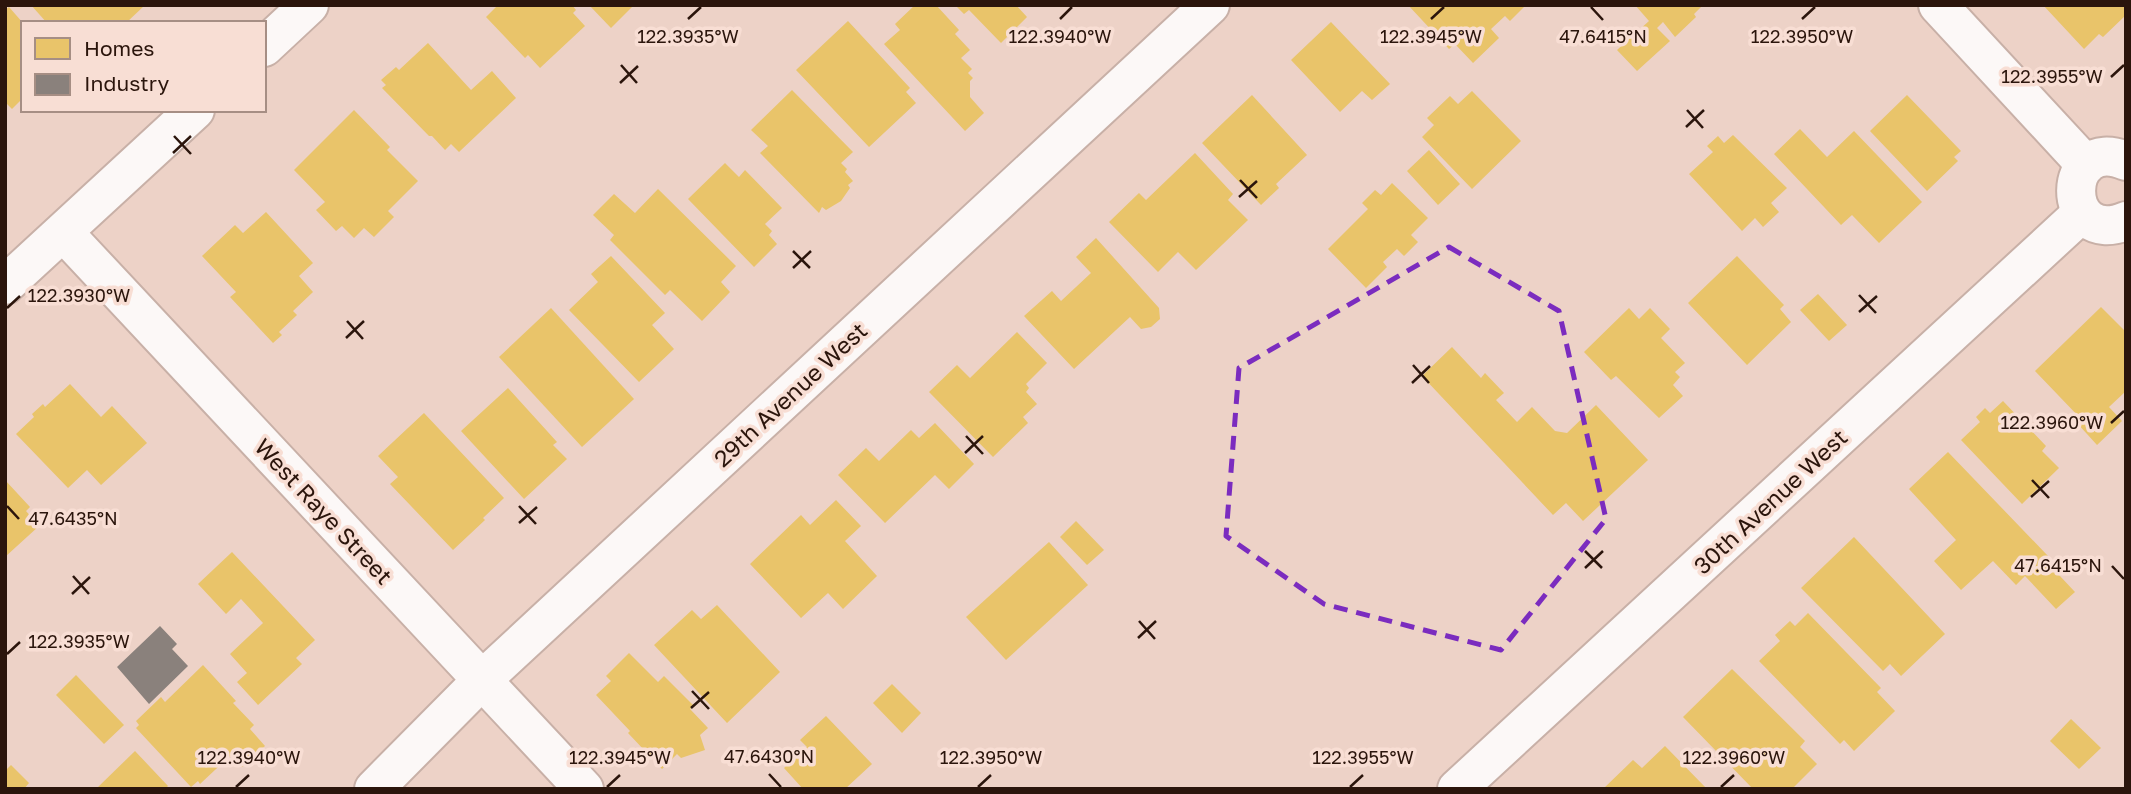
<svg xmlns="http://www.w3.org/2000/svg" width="2131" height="794" viewBox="0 0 2131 794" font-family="'Golos Text',sans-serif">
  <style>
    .homes { fill: #e9c46a }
    .industry { fill: #8a817c }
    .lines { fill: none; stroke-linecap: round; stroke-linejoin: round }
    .minor-casing { stroke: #c8b0a7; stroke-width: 42 }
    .tertiary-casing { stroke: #c8b0a7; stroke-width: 42 }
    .minor { stroke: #fcf8f7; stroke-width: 38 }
    .tertiary { stroke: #fcf8f7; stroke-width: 38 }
    .marked { fill: none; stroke: #7b2cbf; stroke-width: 5; stroke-dasharray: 14 9; stroke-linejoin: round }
    .ticks { fill: none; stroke: #2b150c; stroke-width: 2.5 }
    .labels { text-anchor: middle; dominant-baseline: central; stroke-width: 7; stroke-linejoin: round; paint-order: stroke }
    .street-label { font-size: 23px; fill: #2b150c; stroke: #f8ded4 }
    .ticks-label { font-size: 18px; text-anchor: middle; fill: #2b150c; stroke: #f8ded4; stroke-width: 7; stroke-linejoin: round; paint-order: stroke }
  </style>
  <rect width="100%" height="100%" fill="#edd2c7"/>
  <!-- homes -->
  <g class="homes">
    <polygon points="31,5 145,5 126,23 47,23"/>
    <polygon points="498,5 572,5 576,10 573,13 585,26 540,68 528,55 525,58 486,17"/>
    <polygon points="589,5 634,5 611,28"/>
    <polygon points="915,5 936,5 959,30 955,34 970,50 961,58 972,69 968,73 973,78 970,81 970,97 984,113 965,131 884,44 900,30 895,24"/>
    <polygon points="955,5 1016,5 1027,17 1001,43 969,10 964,14"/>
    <polygon points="1408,5 1526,5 1510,21 1505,16 1491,29 1499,38 1473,63 1455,44 1449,49"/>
    <polygon points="1635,5 1703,5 1694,14 1696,17 1675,37 1663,22 1657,28 1670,41 1637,71 1617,50 1649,21"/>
    <polygon points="2043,5 2126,5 2126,15 2103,37 2099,34 2084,49"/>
    <polygon points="9,7 23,23 23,98 12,109 5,102 5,10"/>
    <polygon points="848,21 910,88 906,92 916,103 869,147 796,70"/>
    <polygon points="1331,22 1390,84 1372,100 1362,91 1340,112 1291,60"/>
    <polygon points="428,43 471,90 492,71 516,98 459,152 451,144 445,150 432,136 429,136 382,88 386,85 381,80 396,67 399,70"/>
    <polygon points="792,90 853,152 841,163 847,169 845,172 853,181 848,185 850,188 841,201 826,210 822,207 819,213 760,153 768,146 751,130"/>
    <polygon points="1472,91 1521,141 1472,189 1422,137 1434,125 1427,118 1450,96 1458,104"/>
    <polygon points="1252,95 1307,155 1276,184 1279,188 1261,205 1202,143"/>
    <polygon points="1907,95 1961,151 1954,157 1958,161 1927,191 1870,131"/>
    <polygon points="354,110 390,147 387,150 418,181 388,211 394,217 374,237 364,228 354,238 342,226 336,231 316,210 325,202 294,170"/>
    <polygon points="1800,129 1827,157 1854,131 1922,202 1879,243 1852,215 1841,225 1774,154"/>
    <polygon points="1733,135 1787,188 1771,203 1779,212 1763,227 1755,218 1742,231 1689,174 1713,152 1707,146 1718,136 1724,143"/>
    <polygon points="1429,150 1460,184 1438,205 1407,171"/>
    <polygon points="1195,153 1233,194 1228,200 1248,220 1196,270 1178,252 1158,272 1109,222 1139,193 1146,200"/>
    <polygon points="725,163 739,177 745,170 782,208 765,224 772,231 769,235 777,244 754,267 688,199"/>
    <polygon points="1392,183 1428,218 1411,235 1418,242 1404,256 1397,249 1383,262 1387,267 1366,288 1328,249 1368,209 1362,203 1375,190 1381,195"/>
    <polygon points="658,189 736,266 721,282 730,292 702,321 670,290 665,295 610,240 614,235 593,215 614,194 635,213"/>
    <polygon points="266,212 313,263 299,276 313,292 293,311 297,315 279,332 282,335 273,343 230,297 236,292 202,256 235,225 243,233"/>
    <polygon points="1096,238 1159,308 1160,319 1151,327 1141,329 1130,317 1074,369 1024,316 1052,291 1061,301 1091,273 1076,257"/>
    <polygon points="611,256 665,313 652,325 674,349 639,382 569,310 598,282 591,274"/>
    <polygon points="1737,256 1784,305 1780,309 1791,322 1747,365 1688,303"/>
    <polygon points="1818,294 1847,325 1829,341 1800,310"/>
    <polygon points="2101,307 2126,332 2126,391 2109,407 2122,421 2097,445 2077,423 2081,419 2035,371"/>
    <polygon points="551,308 634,399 582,447 499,357"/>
    <polygon points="1629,308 1639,319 1650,308 1670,329 1661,338 1685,363 1675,372 1680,377 1673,385 1683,396 1659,418 1616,376 1611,380 1584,352"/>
    <polygon points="1017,332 1047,363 1026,384 1029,388 1026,392 1037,404 1023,417 1028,423 993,457 929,392 957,365 970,378"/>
    <polygon points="1452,347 1481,378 1485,373 1504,393 1496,400 1517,422 1532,407 1555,431 1567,433 1596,405 1648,460 1583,521 1566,503 1553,515 1422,376"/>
    <polygon points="70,384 101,417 112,406 147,443 101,485 87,470 68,488 16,434 34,417 32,414 43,404 45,407"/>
    <polygon points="508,388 557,442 553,445 567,459 524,499 461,431"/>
    <polygon points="2003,401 2046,446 2042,451 2059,468 2022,504 1961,440 1980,422 1976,417 1985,408 1990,413"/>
    <polygon points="424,413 504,498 483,518 485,520 453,550 390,484 398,477 378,456"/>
    <polygon points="935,423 974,464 949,489 935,475 885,523 838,475 866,448 879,461 911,430 919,438"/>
    <polygon points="1948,452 2048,556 2044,559 2075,592 2056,609 2025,576 2016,585 1993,561 1961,590 1934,561 1956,540 1909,489"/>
    <polygon points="5,480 30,507 26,511 39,526 5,557"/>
    <polygon points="836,500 861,526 845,541 877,576 843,609 828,593 801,618 750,564 801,515 810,525"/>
    <polygon points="1076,521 1104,550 1087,565 1060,537"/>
    <polygon points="1854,537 1945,634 1901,676 1890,664 1883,671 1801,588"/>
    <polygon points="1049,542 1088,585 1006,660 966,617"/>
    <polygon points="232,552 315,640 296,658 302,664 258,705 237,682 247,673 230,654 263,623 241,599 226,614 198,584"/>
    <polygon points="717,605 780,672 727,723 654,645 692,610 701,619"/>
    <polygon points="1808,613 1881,688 1877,692 1895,711 1854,751 1844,740 1840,744 1759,661 1780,641 1775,635 1790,621 1795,626"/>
    <polygon points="629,653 658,682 664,676 694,706 690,709 708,728 700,735 705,750 681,758 677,754 662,769 628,733 630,731 596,695 611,681 606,676"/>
    <polygon points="203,665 236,701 233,703 254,725 250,729 265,746 242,767 231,755 200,784 198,781 191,787 136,728 139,725 136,721 161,697 165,702"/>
    <polygon points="1732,669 1805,741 1800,747 1817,764 1792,789 1753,789 1683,717"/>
    <polygon points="76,675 124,725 104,744 56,695"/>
    <polygon points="892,684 921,713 902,733 873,703"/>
    <polygon points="826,716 872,764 845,789 803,789 784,768 807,747 800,740"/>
    <polygon points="2071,719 2101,748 2079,769 2050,741"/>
    <polygon points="1665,746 1707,789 1603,789 1633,760 1642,768"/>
    <polygon points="135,751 168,786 165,789 96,789"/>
    <polygon points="11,765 29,783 24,789 5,789 5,771"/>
  </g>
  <!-- industry -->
  <polygon class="industry" points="160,626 177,644 172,649 188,666 149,704 117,667"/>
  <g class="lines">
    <!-- minor casing -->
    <g class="minor-casing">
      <g id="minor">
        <polyline points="1938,5 2086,165"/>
        <path d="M 2126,161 C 2060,133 2059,248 2126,221"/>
        <polyline points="64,233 584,789"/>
        <polyline points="374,789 482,680 1210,5"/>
        <polyline points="1457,789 2082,213"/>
      </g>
    </g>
    <!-- tertiary casing -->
    <g class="tertiary-casing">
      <g id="tertiary">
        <polyline points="264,47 309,5"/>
        <polyline points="5,285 195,110"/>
      </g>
    </g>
    <!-- minor -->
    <use href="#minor" class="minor"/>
    <!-- tertiary -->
    <use href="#tertiary" class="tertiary"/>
  </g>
  <!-- marked area -->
  <path class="marked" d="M 1449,247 L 1559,311 L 1606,519 L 1501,650 L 1324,604 L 1226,536 L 1239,368 Z"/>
  <!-- ticks -->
  <path class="ticks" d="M 1591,7 L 1603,20M 688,19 L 701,7M 1060,19 L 1072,7M 1431,19 L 1444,7M 1802,19 L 1815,7M 621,65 L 637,83M 2111,77 L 2124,65M 620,83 L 638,66M 1687,110 L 1703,128M 1686,127 L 1704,110M 174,136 L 191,154M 173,153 L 191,136M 1240,180 L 1257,198M 1239,197 L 1257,181M 793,251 L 810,268M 793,268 L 811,251M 1859,295 L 1876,313M 7,308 L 20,296M 1859,312 L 1877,296M 347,321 L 363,339M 346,338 L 364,321M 1413,365 L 1429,383M 1412,383 L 1430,366M 2111,423 L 2124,411M 966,436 L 983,454M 965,453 L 983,436M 2032,480 L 2049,498M 2031,497 L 2049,481M 7,506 L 19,519M 519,506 L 536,524M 519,523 L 537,507M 1585,551 L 1602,568M 2112,566 L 2124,579M 1585,568 L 1603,551M 73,576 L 89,594M 72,594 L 90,577M 1139,621 L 1155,639M 1138,638 L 1156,621M 7,654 L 20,642M 692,691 L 709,709M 691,708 L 709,692M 769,774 L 781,787M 236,787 L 249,775M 607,787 L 620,775M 978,787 L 991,775M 1350,787 L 1363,775M 1721,787 L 1734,775"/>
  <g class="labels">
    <!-- street labels -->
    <g class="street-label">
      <text transform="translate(790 394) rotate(-43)">29th Avenue West</text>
      <text transform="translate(1770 501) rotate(-43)">30th Avenue West</text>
      <text transform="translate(324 511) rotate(47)">West Raye Street</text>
    </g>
  </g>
  <g class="ticks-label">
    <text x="688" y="43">122.3935°W</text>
    <text x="1060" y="43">122.3940°W</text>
    <text x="1431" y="43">122.3945°W</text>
    <text x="1802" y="43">122.3950°W</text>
    <text x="1603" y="43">47.6415°N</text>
    <text x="2052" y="83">122.3955°W</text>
    <text x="79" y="302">122.3930°W</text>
    <text x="2052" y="429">122.3960°W</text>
    <text x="73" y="525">47.6435°N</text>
    <text x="2058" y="572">47.6415°N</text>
    <text x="79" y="648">122.3935°W</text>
    <text x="769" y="763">47.6430°N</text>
    <text x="249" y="764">122.3940°W</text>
    <text x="620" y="764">122.3945°W</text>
    <text x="991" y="764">122.3950°W</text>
    <text x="1363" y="764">122.3955°W</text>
    <text x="1734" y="764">122.3960°W</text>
  </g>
  <!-- border -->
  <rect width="2131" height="794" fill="none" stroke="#2b150c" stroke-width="14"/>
  <!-- legend -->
  <rect x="21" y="21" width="245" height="91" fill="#f8ded4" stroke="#a68e84" stroke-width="2"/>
  <rect x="35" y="38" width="35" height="21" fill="#e9c46a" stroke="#a68e84" stroke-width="2"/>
  <text x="84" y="56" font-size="21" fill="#2b150c">Homes</text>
  <rect x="35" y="74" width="35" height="21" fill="#8a817c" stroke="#a68e84" stroke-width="2"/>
  <text x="84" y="91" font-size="21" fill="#2b150c">Industry</text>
</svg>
